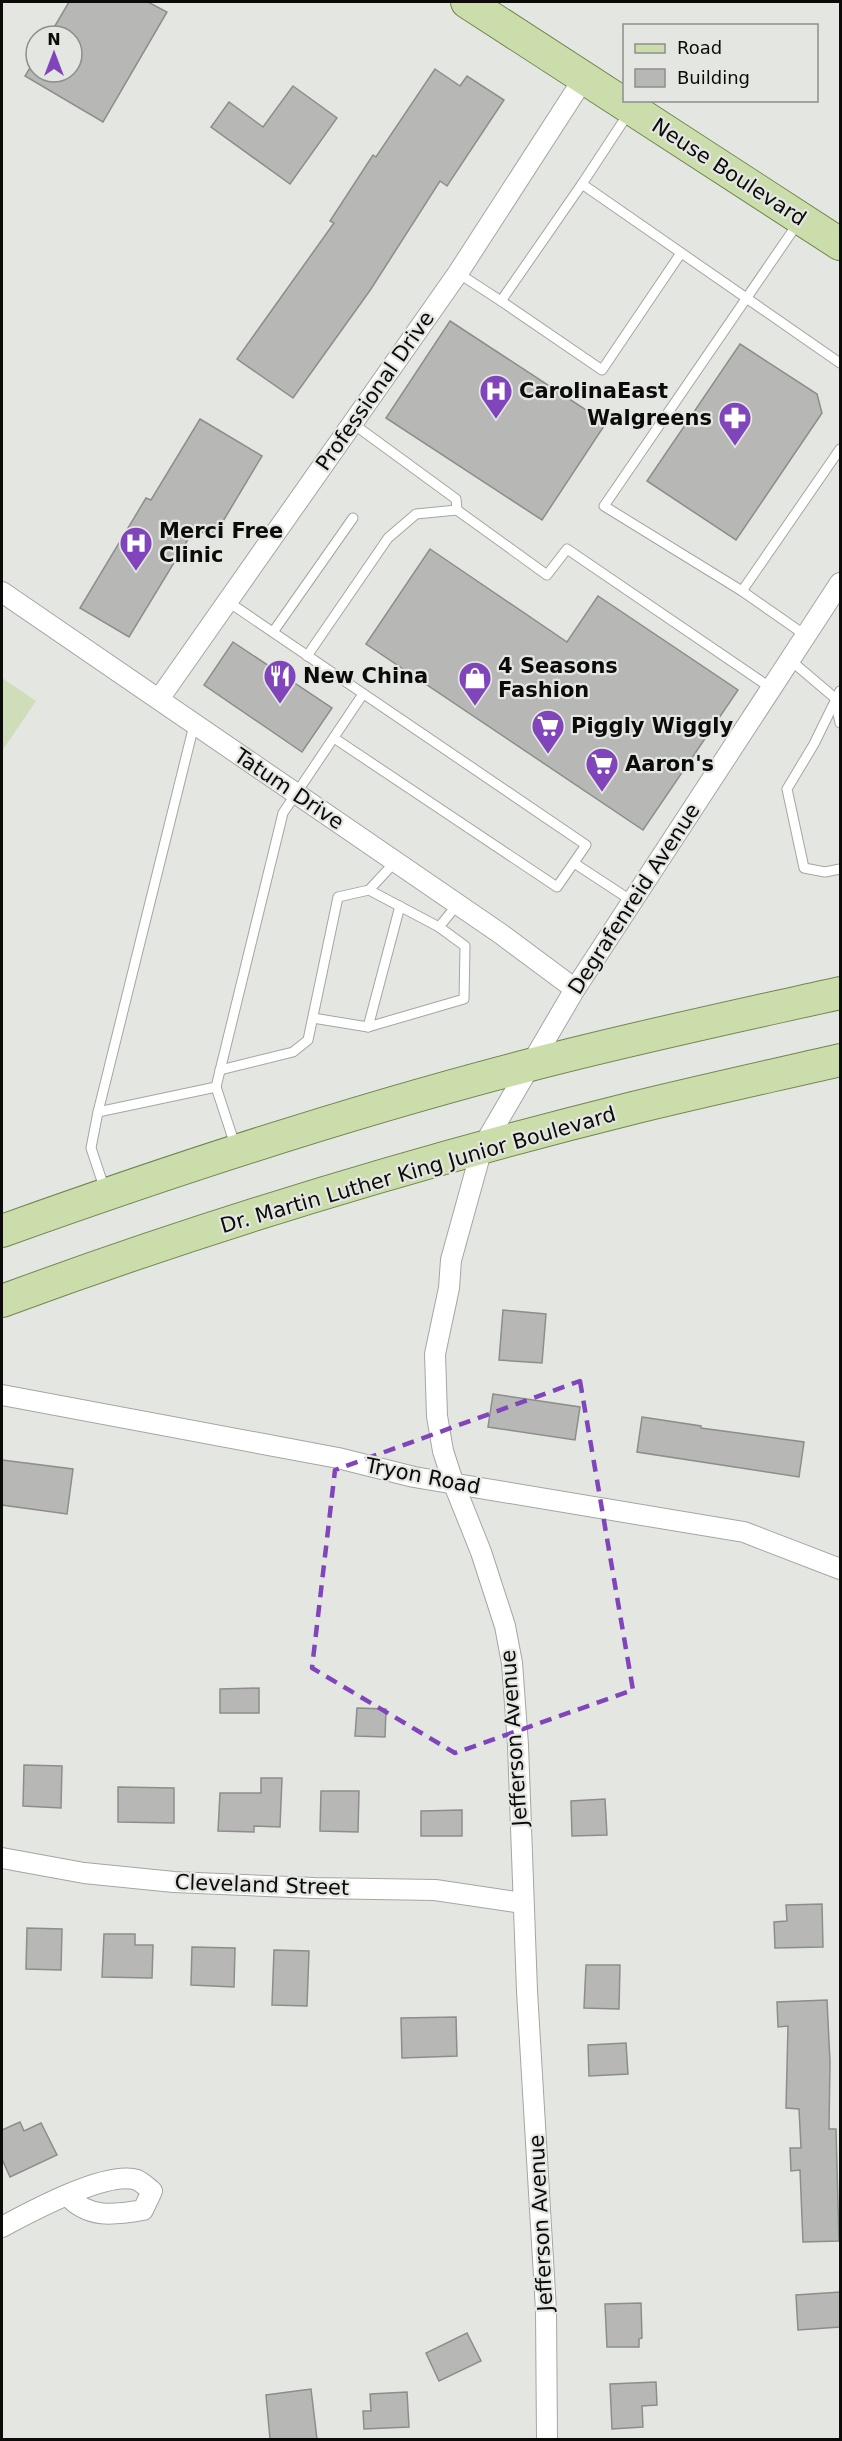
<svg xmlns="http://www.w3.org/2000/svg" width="842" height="2441" viewBox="0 0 842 2441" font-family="'DejaVu Sans',sans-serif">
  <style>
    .green { fill: #cfddb8 }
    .building { fill: #b7b8b5; stroke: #8c8e8a; stroke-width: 1.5 }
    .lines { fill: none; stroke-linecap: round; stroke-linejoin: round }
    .service-casing { stroke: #a5a6a3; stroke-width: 11 }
    .minor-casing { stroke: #a5a6a3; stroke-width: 22 }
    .primary-casing { stroke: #72854f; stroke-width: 34 }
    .service { stroke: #fff; stroke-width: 9 }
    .minor { stroke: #fff; stroke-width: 20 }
    .primary { stroke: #ccddac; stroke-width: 32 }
    .marked { fill: none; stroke: #8145bb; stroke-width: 4.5; stroke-dasharray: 12 8; stroke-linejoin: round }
    .labels { text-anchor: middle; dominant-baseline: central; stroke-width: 4.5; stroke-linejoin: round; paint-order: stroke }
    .street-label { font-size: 21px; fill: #0b0c0a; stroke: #e4e6e2 }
    .poi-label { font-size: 21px; font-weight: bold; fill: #0b0c0a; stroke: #e4e6e2; text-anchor: start }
  </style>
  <rect width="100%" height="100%" fill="#e4e6e2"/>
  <!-- green -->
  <polygon class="green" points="2,678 36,701 2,751"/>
  <!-- building -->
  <g class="building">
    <polygon points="69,2 148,2 167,12 103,122 25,76 36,58 36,72 72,72 72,36 49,36"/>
    <polygon points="435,69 460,86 467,76 504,100 447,186 440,181 371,289 293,398 237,359 334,223 330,221 373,155 376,157"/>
    <polygon points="293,86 337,118 290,184 211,127 229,102 263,127"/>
    <polygon points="450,321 606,423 542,520 386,418"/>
    <polygon points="740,344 817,394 822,413 736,540 647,481"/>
    <polygon points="200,419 262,456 213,538 195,528 129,637 80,608 146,498 151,500"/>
    <polygon points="430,549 567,642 598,596 738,690 643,830 366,644"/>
    <polygon points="233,642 332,708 302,752 204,685"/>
    <polygon points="503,1310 546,1314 542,1363 499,1360"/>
    <polygon points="493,1394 580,1407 575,1440 488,1427"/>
    <polygon points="642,1417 701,1426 701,1428 804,1442 799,1477 637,1452"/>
    <polygon points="2,1460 73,1469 67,1514 2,1505"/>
    <polygon points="259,1688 259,1713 220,1713 220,1689"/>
    <polygon points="357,1708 386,1709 385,1737 355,1736"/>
    <polygon points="24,1765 62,1766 61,1808 23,1806"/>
    <polygon points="261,1778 282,1778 280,1827 254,1826 254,1832 218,1831 220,1793 261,1793"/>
    <polygon points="118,1787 174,1788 174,1823 118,1822"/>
    <polygon points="321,1791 359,1791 358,1832 320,1831"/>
    <polygon points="605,1799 607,1835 572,1836 571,1801"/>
    <polygon points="462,1810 462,1836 421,1836 421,1811"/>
    <polygon points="822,1904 823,1947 775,1948 774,1922 787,1921 786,1905"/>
    <polygon points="27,1928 62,1929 61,1970 26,1969"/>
    <polygon points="104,1934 135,1934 135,1945 153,1945 152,1978 102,1977"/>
    <polygon points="192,1947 235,1948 234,1987 191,1985"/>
    <polygon points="274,1950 309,1951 307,2006 272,2005"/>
    <polygon points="586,1965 620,1965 619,2009 584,2008"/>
    <polygon points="827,2000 830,2062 829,2129 836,2129 839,2241 803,2242 800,2170 791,2171 790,2148 801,2148 799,2109 786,2108 788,2026 778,2027 777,2002"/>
    <polygon points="456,2017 457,2056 402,2058 401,2018"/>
    <polygon points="626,2043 628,2074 589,2076 588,2045"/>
    <polygon points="20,2122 24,2131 41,2123 57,2155 10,2177 2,2159 2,2130"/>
    <polygon points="840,2292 840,2327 798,2330 796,2295"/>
    <polygon points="641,2303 642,2338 639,2339 639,2347 607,2347 605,2304"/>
    <polygon points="467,2333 481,2361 439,2381 426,2353"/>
    <polygon points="656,2382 657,2405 642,2406 643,2427 612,2429 610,2384"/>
    <polygon points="311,2389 317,2439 270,2439 266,2395"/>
    <polygon points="407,2392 409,2427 364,2429 363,2411 371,2411 370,2394"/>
  </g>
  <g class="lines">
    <!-- service casing -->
    <g class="service-casing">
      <g id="service">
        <polyline points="582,184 628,114"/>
        <polyline points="458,273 501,301 582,184 840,363"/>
        <polyline points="501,301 602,370 681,253"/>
        <polyline points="352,423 456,499 457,510"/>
        <polyline points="742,591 604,506 798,223"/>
        <polyline points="227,601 586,845 557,887 334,738"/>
        <polyline points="273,632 353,518"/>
        <polyline points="805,635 742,591 840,449"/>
        <polyline points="307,656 388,538 416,514 457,510 547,575 567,549 771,688"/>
        <polyline points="789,659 835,698 840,723"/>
        <polyline points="840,691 814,744 787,789 804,868 825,872 840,869"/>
        <polyline points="574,863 632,901"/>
        <polyline points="369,890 439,927"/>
        <polyline points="313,1018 368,1027 464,999 465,946 439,927 457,905"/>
        <polyline points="368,1027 400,906"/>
        <polyline points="220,1070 293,1052 308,1040 338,897 369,890 395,862"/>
        <polyline points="216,1087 236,1148"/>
        <polyline points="98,1112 194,725"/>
        <polyline points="105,1190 91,1148 98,1112 216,1087 283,813 363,694"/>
      </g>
    </g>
    <!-- minor casing -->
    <g class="minor-casing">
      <g id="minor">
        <polyline points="2,592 501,934 575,989"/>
        <polyline points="159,699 458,273 584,78"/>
        <polyline points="2,1395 338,1458 414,1477 744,1532 840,1569"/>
        <polyline points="2,1858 84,1873 174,1882 314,1888 435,1890 523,1903"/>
        <path d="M 2,2227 C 30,2212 107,2170 137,2180 C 142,2182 148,2188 152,2191 L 143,2210 C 114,2215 88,2219 67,2195"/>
        <polyline points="547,2440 546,2310 527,1991 518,1745 512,1663 505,1626 481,1552 453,1482 443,1451 437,1416 435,1354 449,1288 451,1260 482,1148 575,989 840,583"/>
      </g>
    </g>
    <!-- primary casing -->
    <g class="primary-casing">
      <g id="primary">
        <polyline points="467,2 840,244"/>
        <path d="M 2,1231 C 175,1169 352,1111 530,1065 C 633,1038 737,1016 840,993"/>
        <path d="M 2,1301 C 208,1225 420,1161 633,1108 C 702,1091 771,1076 840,1060"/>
      </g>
    </g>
    <!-- service -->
    <use href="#service" class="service"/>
    <!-- minor -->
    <use href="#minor" class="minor"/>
    <!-- primary -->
    <use href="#primary" class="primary"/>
  </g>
  <!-- marked area -->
  <path class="marked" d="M 580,1381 L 633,1690 L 455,1753 L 312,1668 L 335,1470 Z"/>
  <!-- icons -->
  <defs>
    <g id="hospital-pin" transform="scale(1.725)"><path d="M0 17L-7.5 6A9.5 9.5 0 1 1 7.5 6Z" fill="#8145bb" stroke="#e4e6e2"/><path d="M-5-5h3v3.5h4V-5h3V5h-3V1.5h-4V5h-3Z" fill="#fff"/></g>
    <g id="pharmacy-pin" transform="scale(1.725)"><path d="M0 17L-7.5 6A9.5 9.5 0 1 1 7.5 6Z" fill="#8145bb" stroke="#e4e6e2"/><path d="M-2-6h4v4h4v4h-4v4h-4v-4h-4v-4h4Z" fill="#fff"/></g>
    <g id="restaurant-pin" transform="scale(1.725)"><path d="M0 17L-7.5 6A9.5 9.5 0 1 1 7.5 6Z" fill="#8145bb" stroke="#e4e6e2"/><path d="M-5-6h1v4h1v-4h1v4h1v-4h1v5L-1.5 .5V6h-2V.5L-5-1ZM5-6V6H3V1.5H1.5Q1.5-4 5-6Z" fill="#fff"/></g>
    <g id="shop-pin" transform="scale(1.725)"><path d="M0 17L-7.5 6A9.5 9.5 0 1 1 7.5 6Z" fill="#8145bb" stroke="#e4e6e2"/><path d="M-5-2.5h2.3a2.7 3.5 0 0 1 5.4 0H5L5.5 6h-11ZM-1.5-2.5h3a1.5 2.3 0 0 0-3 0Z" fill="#fff"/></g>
    <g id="supermarket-pin" transform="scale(1.725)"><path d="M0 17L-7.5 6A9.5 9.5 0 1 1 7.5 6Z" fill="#8145bb" stroke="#e4e6e2"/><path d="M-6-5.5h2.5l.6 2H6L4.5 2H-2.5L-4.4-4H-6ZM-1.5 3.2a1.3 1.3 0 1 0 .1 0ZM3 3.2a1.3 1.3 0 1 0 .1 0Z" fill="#fff"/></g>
  </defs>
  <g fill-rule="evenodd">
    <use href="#hospital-pin" x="496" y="391"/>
    <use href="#pharmacy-pin" x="735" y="418"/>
    <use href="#hospital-pin" x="136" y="543"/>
    <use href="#restaurant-pin" x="280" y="676"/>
    <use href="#shop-pin" x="475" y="678"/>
    <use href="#supermarket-pin" x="548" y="726"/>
    <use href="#supermarket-pin" x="602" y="764"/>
  </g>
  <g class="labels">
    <!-- street labels -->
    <g class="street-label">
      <text transform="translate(729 172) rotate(33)">Neuse Boulevard</text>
      <text transform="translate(375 391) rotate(-55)">Professional Drive</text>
      <text transform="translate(289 789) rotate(34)">Tatum Drive</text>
      <text transform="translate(634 899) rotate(-57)">Degrafenreid Avenue</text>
      <text transform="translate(418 1170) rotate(-16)">Dr. Martin Luther King Junior Boulevard</text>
      <text transform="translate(423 1476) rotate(11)">Tryon Road</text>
      <text transform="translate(514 1738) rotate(-94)">Jefferson Avenue</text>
      <text transform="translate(262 1885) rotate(2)">Cleveland Street</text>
      <text transform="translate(541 2223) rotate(-93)">Jefferson Avenue</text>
    </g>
    <!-- poi labels -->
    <g class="poi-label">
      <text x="519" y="391">CarolinaEast</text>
      <text x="712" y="418" text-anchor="end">Walgreens</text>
      <text x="159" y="531">Merci Free<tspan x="159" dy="24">Clinic</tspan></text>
      <text x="498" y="666">4 Seasons<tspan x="498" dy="24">Fashion</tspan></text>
      <text x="303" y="676">New China</text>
      <text x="571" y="726">Piggly Wiggly</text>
      <text x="625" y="764">Aaron's</text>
    </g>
  </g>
  <!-- border -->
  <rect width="842" height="2441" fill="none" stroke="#0b0c0a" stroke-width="6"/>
  <!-- legend -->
  <rect x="623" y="24" width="195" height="78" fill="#e4e6e2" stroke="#8d8f8c" stroke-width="1.5"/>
  <rect x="635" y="44" width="30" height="9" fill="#ccddac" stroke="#8d8f8c" stroke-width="1.5"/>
  <text x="677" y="54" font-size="18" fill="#0b0c0a">Road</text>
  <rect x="635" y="69" width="30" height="18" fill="#b7b8b5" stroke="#8d8f8c" stroke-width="1.5"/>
  <text x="677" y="84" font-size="18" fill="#0b0c0a">Building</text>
  <!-- north arrow -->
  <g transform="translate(54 54)"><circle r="28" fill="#e4e6e2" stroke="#8d8f8c" stroke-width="1.5"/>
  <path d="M0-4.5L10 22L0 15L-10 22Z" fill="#8145bb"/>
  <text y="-9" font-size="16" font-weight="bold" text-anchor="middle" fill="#0b0c0a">N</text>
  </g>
</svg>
